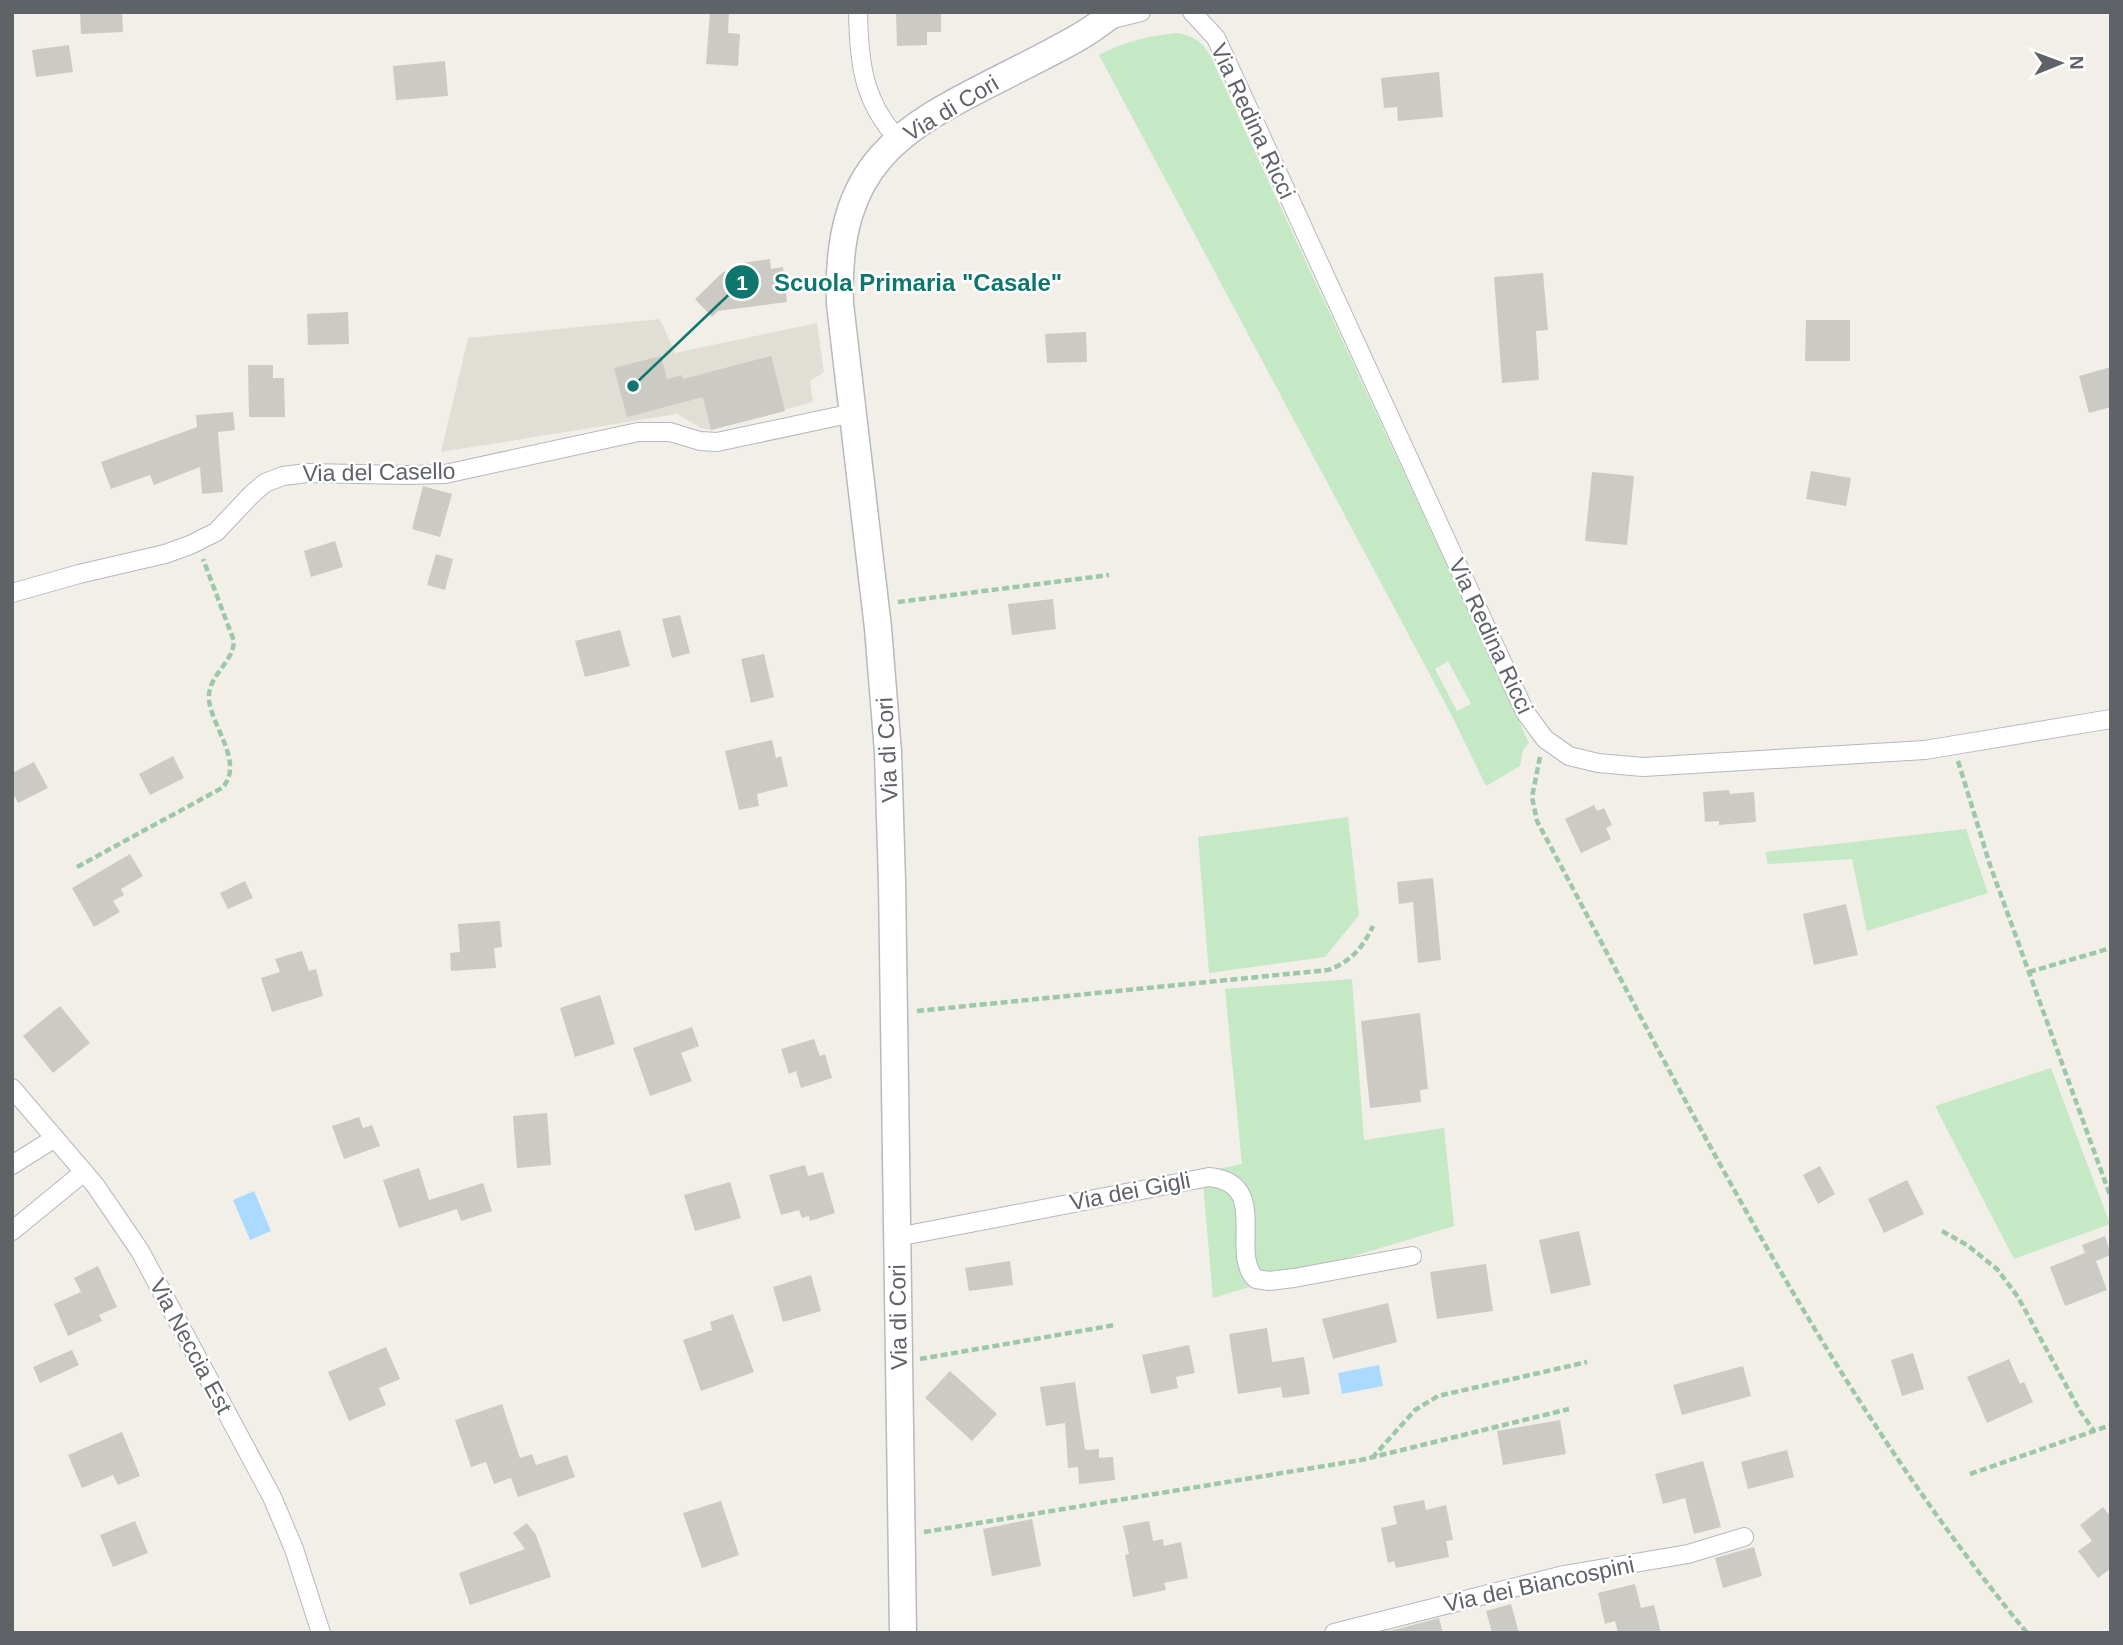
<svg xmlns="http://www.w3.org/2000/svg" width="2123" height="1645" viewBox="0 0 2123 1645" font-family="Arial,sans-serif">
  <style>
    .education { fill: #e1ded6 }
    .green { fill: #c5e8c5; fill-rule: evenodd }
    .water { fill: #aadaff }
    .building { fill: #cccac5 }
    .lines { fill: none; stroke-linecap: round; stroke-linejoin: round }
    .minor-casing { stroke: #b5b8bc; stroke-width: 20 }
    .secondary-casing { stroke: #b6babf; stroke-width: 29 }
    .path { stroke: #9cc7a9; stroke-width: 4.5; stroke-dasharray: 7 3.5; stroke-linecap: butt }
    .minor { stroke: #fff; stroke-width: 18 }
    .secondary { stroke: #fff; stroke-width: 26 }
    .labels { text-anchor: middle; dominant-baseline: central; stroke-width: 5; stroke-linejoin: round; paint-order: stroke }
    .street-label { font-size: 23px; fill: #5f6368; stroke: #fff }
    .leader { fill: none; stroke: #0f766e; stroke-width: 2.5 }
    .callout-dot { fill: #0f766e; stroke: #fff; stroke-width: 2.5 }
    .mark-label { font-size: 21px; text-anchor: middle; font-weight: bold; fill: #fff }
    .callout-label { font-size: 24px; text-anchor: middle; font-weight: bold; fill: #0f766e; stroke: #fff; stroke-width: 5; stroke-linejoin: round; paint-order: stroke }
  </style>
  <rect width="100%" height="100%" fill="#f1efe8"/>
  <!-- education -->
  <polygon class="education" points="660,319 675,353 817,323 824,372 810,381 813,402 711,430 701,428 677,414 441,452 468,338"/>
  <!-- green -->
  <g class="green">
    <path d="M 1177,33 C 1194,36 1201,41 1210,55 L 1529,743 L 1523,750 L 1520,766 L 1486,786 L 1452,716 L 1099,55 C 1125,41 1149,36 1177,33 ZM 1448,661 L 1471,704 L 1457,711 L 1435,669 Z"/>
    <polygon points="1348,817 1359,915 1325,957 1209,973 1198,837"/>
    <polygon points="1966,829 1988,893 1867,931 1852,859 1768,864 1765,852"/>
    <polygon points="1352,979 1364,1140 1444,1128 1454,1226 1213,1298 1202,1172 1242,1164 1225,989"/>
    <polygon points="2051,1068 2110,1224 2014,1259 1935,1106"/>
  </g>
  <!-- water -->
  <g class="water">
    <polygon points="254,1191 271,1231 250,1240 233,1200"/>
    <polygon points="1379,1365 1383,1386 1342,1394 1338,1373"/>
  </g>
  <!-- building -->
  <g class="building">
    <polygon points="80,12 122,12 123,32 81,34"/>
    <polygon points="710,12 729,12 728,33 740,34 738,66 706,64"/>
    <polygon points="896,12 941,12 941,32 927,32 927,45 897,46"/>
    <polygon points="69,45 73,72 36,77 32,50"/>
    <polygon points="445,61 448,96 396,100 393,66"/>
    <polygon points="1439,72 1443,117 1398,121 1397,107 1384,108 1381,78"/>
    <polygon points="770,259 771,269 783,267 787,302 718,311 712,317 695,299 723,272 743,269 742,263"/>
    <polygon points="1543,273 1548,330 1536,331 1539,380 1502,383 1494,277"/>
    <polygon points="348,312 349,344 308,345 307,314"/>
    <polygon points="1806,320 1850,320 1850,361 1805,361"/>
    <polygon points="1086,332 1087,362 1047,363 1045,334"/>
    <polygon points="661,356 667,379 682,375 683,379 771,356 785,411 711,430 703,397 627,417 614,368"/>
    <polygon points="248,365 273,365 273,378 284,378 285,417 249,417"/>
    <polygon points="2111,367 2111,407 2089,413 2079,376"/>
    <polygon points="233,412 235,430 218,432 223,492 202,494 200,467 154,485 150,475 111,489 101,462 197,427 196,415"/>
    <polygon points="1811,471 1851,478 1846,506 1806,499"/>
    <polygon points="1592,472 1634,476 1627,545 1585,541"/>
    <polygon points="423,486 452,494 440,537 412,529"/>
    <polygon points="335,541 343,567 311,577 304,551"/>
    <polygon points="436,554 453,559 445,590 427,585"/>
    <polygon points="1053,599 1056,629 1012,635 1008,604"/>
    <polygon points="680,615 690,653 672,658 662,619"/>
    <polygon points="620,630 630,666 585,677 575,641"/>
    <polygon points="764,654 774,697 751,703 741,659"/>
    <polygon points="772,740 776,758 781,756 788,786 757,794 759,806 739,810 725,751"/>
    <polygon points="173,756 184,778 150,795 139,774"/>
    <polygon points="34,762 48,788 18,803 12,791 12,773"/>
    <polygon points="1729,790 1730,794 1754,792 1756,822 1719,825 1719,821 1705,822 1703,792"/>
    <polygon points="1594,805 1597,811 1604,808 1612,825 1606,828 1611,839 1581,853 1565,819"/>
    <polygon points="130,854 143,876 121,889 124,895 113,901 120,912 94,927 72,888"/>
    <polygon points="1433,878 1441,960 1418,963 1413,902 1399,904 1397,882"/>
    <polygon points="245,881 253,898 228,909 220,893"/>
    <polygon points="1846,904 1858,955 1814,965 1803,914"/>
    <polygon points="500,921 502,947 494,948 496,968 451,971 450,953 460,952 458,924"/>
    <polygon points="302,951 309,971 316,969 323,996 272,1012 261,978 280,972 275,959"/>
    <polygon points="600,995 615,1044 575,1057 560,1008"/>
    <polygon points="60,1006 90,1043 53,1073 23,1036"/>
    <polygon points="1420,1013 1428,1089 1420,1090 1421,1102 1370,1108 1361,1021"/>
    <polygon points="692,1027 699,1046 681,1053 692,1081 650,1096 633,1048"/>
    <polygon points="814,1039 820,1056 825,1054 832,1078 801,1088 796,1071 789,1074 781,1049"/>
    <polygon points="547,1113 551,1165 517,1168 513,1116"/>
    <polygon points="359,1117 363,1128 372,1125 380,1146 344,1159 332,1126"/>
    <polygon points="805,1165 808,1176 823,1172 835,1213 810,1221 809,1216 802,1218 799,1210 781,1215 769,1175"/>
    <polygon points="1820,1166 1835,1194 1818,1204 1803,1175"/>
    <polygon points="419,1168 429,1200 483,1183 492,1211 461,1221 457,1209 399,1228 383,1180"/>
    <polygon points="1907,1180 1924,1214 1884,1233 1868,1199"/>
    <polygon points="730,1182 741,1218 695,1231 684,1195"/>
    <polygon points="1579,1231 1591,1285 1551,1294 1539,1240"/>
    <polygon points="2105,1236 2111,1255 2096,1261 2107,1290 2065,1306 2050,1267 2085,1253 2082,1245"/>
    <polygon points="1010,1261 1013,1285 969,1291 965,1268"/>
    <polygon points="1486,1264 1493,1311 1437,1319 1430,1272"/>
    <polygon points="98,1266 117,1307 99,1315 102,1321 68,1336 54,1304 81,1292 74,1278"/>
    <polygon points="811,1275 821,1311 783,1322 773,1287"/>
    <polygon points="1388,1303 1397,1342 1333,1359 1322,1319"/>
    <polygon points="733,1314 754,1372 701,1391 683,1340 712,1330 710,1322"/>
    <polygon points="1267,1328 1272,1362 1304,1357 1310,1394 1283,1398 1281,1387 1238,1394 1229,1334"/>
    <polygon points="1189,1345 1195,1373 1176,1377 1178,1388 1151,1394 1142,1355"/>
    <polygon points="386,1347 400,1379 379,1388 386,1405 349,1421 328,1372"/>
    <polygon points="72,1350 79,1365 40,1383 33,1367"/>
    <polygon points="1913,1353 1924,1389 1902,1396 1891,1360"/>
    <polygon points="2009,1359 2020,1384 2024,1382 2033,1402 1987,1423 1967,1377"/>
    <polygon points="1743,1366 1751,1396 1682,1415 1673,1385"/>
    <polygon points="950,1371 997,1414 972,1441 925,1398"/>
    <polygon points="1075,1382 1085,1450 1099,1449 1099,1458 1113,1457 1115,1480 1079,1484 1078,1467 1068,1468 1065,1423 1046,1426 1040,1387"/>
    <polygon points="502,1404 520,1458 532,1454 536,1465 567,1455 575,1477 518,1497 511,1478 494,1484 486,1462 471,1467 455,1420"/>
    <polygon points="1560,1420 1566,1454 1503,1465 1497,1431"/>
    <polygon points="122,1432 140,1476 118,1485 113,1475 82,1488 68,1455"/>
    <polygon points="1787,1450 1794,1477 1748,1489 1741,1462"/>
    <polygon points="1703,1461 1721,1527 1694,1534 1685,1498 1663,1504 1655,1474"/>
    <polygon points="1424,1500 1426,1510 1446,1505 1453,1540 1446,1541 1449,1557 1396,1568 1394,1561 1388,1563 1381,1528 1397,1524 1393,1506"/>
    <polygon points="721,1501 739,1555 702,1568 683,1513"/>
    <polygon points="2103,1507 2111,1517 2111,1568 2098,1578 2078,1551 2092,1541 2080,1525"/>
    <polygon points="1032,1519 1041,1566 992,1576 983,1529"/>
    <polygon points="135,1521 148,1553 113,1567 100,1535"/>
    <polygon points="1149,1521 1153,1541 1163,1539 1164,1546 1181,1542 1188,1578 1164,1583 1166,1590 1133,1597 1125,1555 1129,1554 1123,1526"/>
    <polygon points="527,1523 536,1535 551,1577 470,1605 459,1573 525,1549 513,1533"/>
    <polygon points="1754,1547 1762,1576 1723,1588 1715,1558"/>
    <polygon points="1635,1584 1641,1608 1654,1605 1661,1633 1618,1633 1615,1621 1605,1624 1598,1593"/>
    <polygon points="1511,1604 1519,1633 1492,1633 1486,1611"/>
    <polygon points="1439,1618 1443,1633 1382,1633"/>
  </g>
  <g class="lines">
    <!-- minor casing -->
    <g class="minor-casing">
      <g id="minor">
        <path d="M 858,12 C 859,63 863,101 898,139"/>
        <polyline points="1192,12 1216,38 1525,712 1545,739 1569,756 1598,763 1643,767 1925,750 2111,719"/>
        <polyline points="1104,21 1141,12"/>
        <polyline points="12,593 79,574 165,554 190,545 216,532 253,493 265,483 283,476 307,473 408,475 445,474 638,432 670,432 700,441 717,442 853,413"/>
        <polyline points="12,1088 95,1185 140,1251 272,1497 294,1549 321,1633"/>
        <polyline points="12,1165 55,1138"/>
        <polyline points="12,1231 84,1172"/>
        <path d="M 897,1237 L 1209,1177 C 1272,1183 1228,1253 1256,1279 L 1269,1281 L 1294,1278 L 1412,1256"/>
        <polyline points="1334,1633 1564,1575 1688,1554 1744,1537"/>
      </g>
    </g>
    <!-- secondary casing -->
    <g class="secondary-casing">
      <path id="secondary" d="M 903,1633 L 892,881 L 888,752 L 878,628 L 840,304 C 834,144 920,121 1042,57 C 1067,44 1093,31 1114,12"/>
    </g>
    <!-- path -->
    <g class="path">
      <polyline points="898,602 1109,575"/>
      <path d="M 1540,757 L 1532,797 L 1537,821 C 1686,1099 1825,1388 2027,1633"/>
      <polyline points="1958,761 1990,865 2111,1198"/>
      <path d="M 77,867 L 222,788 C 245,764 212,727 209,700 C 207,675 233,664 234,641 L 203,559"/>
      <polyline points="2029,972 2111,948"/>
      <path d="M 917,1011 L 1328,970 C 1351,962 1363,947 1373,926"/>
      <polyline points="1942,1231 1967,1245 1997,1269 2018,1297 2080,1411 2094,1431"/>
      <polyline points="920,1359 1115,1325"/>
      <polyline points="1372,1458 1415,1410 1438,1396 1587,1362"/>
      <polyline points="1970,1474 2111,1425"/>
      <polyline points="924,1532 1361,1460 1569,1409"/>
    </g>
    <!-- minor -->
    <use href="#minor" class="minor"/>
    <!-- secondary -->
    <use href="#secondary" class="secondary"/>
  </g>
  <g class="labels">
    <!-- street labels -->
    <g class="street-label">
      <text transform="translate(951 108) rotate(-31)">Via di Cori</text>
      <text transform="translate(1253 121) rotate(65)">Via Redina Ricci</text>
      <text transform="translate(379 472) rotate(-1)">Via del Casello</text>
      <text transform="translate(1491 636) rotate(65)">Via Redina Ricci</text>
      <text transform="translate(887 750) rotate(-93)">Via di Cori</text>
      <text transform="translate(1130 1191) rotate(-11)">Via dei Gigli</text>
      <text transform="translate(898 1317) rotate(-91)">Via di Cori</text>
      <text transform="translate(191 1346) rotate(62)">Via Neccia Est</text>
      <text transform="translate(1539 1584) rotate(-12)">Via dei Biancospini</text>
    </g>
  </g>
  <!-- callouts -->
  <path class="leader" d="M633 386L742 282"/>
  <g class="callout-dot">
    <circle cx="633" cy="386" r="7"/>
    <circle cx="742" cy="282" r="18"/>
  </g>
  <g class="mark-label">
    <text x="742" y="290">1</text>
  </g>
  <g class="callout-label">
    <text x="918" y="291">Scuola Primaria "Casale"</text>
  </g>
  <!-- border -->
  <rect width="2123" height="1645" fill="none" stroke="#5f6368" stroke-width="28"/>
  <!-- north arrow -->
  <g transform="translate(2060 63) rotate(89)" stroke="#ffffff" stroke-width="5" paint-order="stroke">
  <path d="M0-5L12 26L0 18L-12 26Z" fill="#5f6368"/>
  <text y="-10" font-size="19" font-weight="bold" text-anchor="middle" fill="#5f6368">N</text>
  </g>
</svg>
